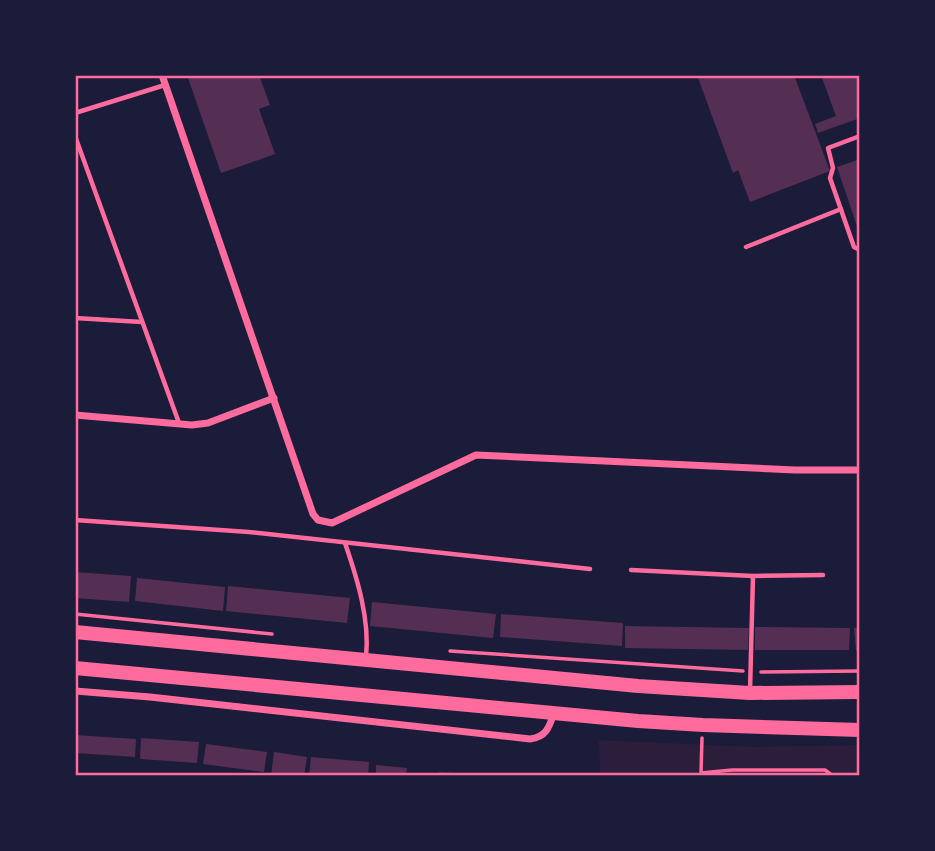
<svg xmlns="http://www.w3.org/2000/svg" width="935" height="851" viewBox="0 0 935 851" font-family="Quicksand,sans-serif">
  <style>
    .green { fill: #2a1e3b }
    .building { fill: #542f53 }
    .lines { fill: none; stroke-linecap: round; stroke-linejoin: round }
    .path { stroke: #ff6b9d; stroke-width: 3.5 }
    .service { stroke: #ff6b9d; stroke-width: 4.5 }
    .minor { stroke: #ff6b9d; stroke-width: 7 }
    .trunk { stroke: #ff6b9d; stroke-width: 14 }
    .neatline { fill: none; stroke: #ff6b9d; stroke-width: 2.5 }
  </style>
  <rect width="100%" height="100%" fill="#1b1b3a"/>
  <!-- green -->
  <polygon class="green" points="599,740 755,747 860,745 860,776 600,776"/>
  <!-- building -->
  <g class="building">
    <polygon points="187,75 259,75 270,105 259,109 275,154 221,173"/>
    <polygon points="697,75 794,75 830,171 750,202 738,170 733,173"/>
    <polygon points="821,75 860,75 860,118 818,133 815,124 836,116"/>
    <polygon points="860,159 860,232 859,232 837,167"/>
    <polygon points="75,572 131,576 129,602 75,598"/>
    <polygon points="137,578 225,587 223,611 135,601"/>
    <polygon points="228,586 350,598 347,623 226,611"/>
    <polygon points="372,602 496,614 493,638 370,626"/>
    <polygon points="501,614 623,623 622,646 500,637"/>
    <polygon points="625,626 749,628 748,650 625,648"/>
    <polygon points="755,627 850,628 849,650 755,650"/>
    <polygon points="860,627 860,651 856,651 854,628"/>
    <polygon points="75,735 136,739 135,757 75,753"/>
    <polygon points="141,738 199,742 197,763 140,759"/>
    <polygon points="206,744 267,752 264,772 203,764"/>
    <polygon points="274,752 307,757 304,776 271,776"/>
    <polygon points="311,757 369,762 368,776 309,776"/>
    <polygon points="376,765 407,768 406,776 376,776"/>
    <polygon points="439,772 470,774 470,776 439,776"/>
  </g>
  <g class="lines">
    <!-- path -->
    <g class="path">
      <polyline points="75,614 272,634"/>
      <polyline points="450,651 743,671"/>
      <polyline points="761,672 860,671"/>
      <polyline points="702,738 701,773 732,770 825,770 833,776"/>
    </g>
    <!-- service -->
    <g class="service">
      <polyline points="75,113 165,85"/>
      <polyline points="75,136 179,423"/>
      <polyline points="860,136 828,148 833,168 830,178 854,247 860,250"/>
      <polyline points="746,247 841,209"/>
      <polyline points="75,318 142,322"/>
      <polyline points="75,520 249,532 590,569"/>
      <path d="M 345,543 C 357,578 370,619 366,657"/>
      <polyline points="631,570 753,576 823,575"/>
      <polyline points="750,691 753,576"/>
    </g>
    <!-- minor -->
    <g class="minor">
      <polyline points="162,75 313,514 318,520 332,523 476,455 795,470 860,470"/>
      <polyline points="75,415 192,425 208,423 274,398"/>
      <path d="M 75,691 L 150,697 L 530,739 C 546,737 549,728 554,713"/>
    </g>
    <!-- trunk -->
    <g class="trunk">
      <polyline points="75,632 638,686 750,693 860,692"/>
      <polyline points="75,668 638,721 703,725 860,730"/>
    </g>
  </g>
  <!-- border -->
  <rect width="935" height="851" fill="none" stroke="#1b1b3a" stroke-width="154"/>
  <rect x="77" y="77" width="781" height="697" class="neatline"/>
</svg>
